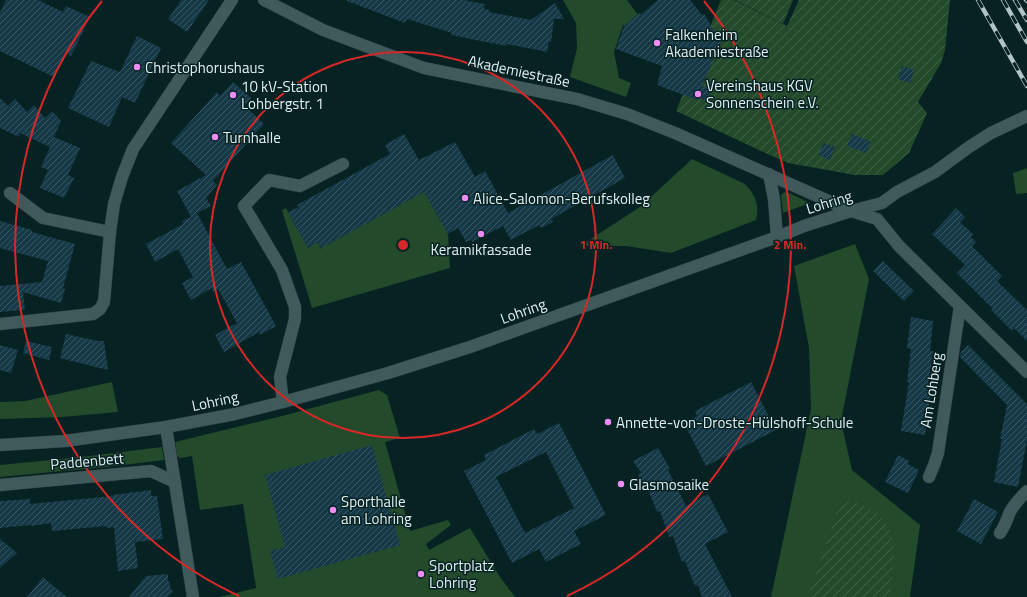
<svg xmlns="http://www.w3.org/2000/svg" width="1027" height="597" viewBox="0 0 1027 597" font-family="'Titillium Web',sans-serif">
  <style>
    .green { fill: #224a2b }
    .garden { fill: url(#garden-furrows) }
    .building { fill: url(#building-hatch); fill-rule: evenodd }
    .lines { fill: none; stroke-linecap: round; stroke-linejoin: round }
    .minor-casing { stroke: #2d3839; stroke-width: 13 }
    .minor { stroke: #3e5a5b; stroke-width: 12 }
    .rail-casing { stroke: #b3c4c5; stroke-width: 4.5 }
    .rail { stroke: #062223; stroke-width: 3; stroke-dasharray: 9; stroke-linecap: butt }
    .ring { fill: none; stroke: #d62828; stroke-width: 2 }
    .poi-dot { fill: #ef8bf7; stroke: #062223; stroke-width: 1.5 }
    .labels { text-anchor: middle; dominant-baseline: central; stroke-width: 3; stroke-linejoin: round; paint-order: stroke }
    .poi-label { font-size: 15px; fill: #dfeeef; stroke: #062223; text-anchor: start }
    .street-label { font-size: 15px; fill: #dfeeef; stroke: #062223 }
    .centre { fill: #d62828; stroke: #062223; stroke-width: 2 }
    .ring-label { font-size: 12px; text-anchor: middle; font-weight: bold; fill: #d62828; stroke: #062223; stroke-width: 3; stroke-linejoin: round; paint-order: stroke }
  </style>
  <defs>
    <pattern id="garden-furrows" width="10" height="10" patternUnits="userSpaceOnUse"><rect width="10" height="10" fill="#224a2b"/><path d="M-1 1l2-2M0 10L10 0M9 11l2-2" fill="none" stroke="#42644a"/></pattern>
    <pattern id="building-hatch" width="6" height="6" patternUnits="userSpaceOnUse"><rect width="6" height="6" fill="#153946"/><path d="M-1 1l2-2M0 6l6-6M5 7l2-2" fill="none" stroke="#375661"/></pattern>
  </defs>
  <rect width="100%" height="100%" fill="#062223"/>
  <!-- green -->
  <g class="green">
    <polygon points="563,0 627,0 638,15 644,34 623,25 614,52 619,78 631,83 626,97 570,77 577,48 576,23"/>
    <path d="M 692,159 L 745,184 C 755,194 760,205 756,220 L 671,253 L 626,246 L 580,246 L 640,207 Z"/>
    <polygon points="1027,168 1027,193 1016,194 1013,173"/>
    <polygon points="432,187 430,202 448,234 450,268 312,308 282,210 286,208 308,248 318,242 322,251 321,248"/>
    <polygon points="784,192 789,193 810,203 783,213 781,195"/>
    <polygon points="855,244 869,279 841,421 852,470 920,525 910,597 771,597 811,409 809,348 794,266"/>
    <polygon points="112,382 118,412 62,417 0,419 0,402 25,401"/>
    <polygon points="379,390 387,395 400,438 385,442 410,531 448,520 451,525 426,544 429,550 470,528 500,577 515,597 219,597 256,588 243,504 200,510 192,456 180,458 177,456 175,442 282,416"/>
    <polygon points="162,447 164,460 106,467 0,477 0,465 81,457"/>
  </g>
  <!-- garden -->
  <g class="garden">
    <polygon points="721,0 734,0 787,26 799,0 950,0 945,50 941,63 918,102 927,113 909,153 883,175 855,175 788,163 761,151 676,111"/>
    <polygon points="735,0 793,0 783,24"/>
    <path d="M 848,501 C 905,514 894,551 890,597 L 808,597 L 839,506 Z"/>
  </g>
  <!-- building -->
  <g class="building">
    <polygon points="6,0 38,0 63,12 66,6 90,17 71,56 65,53 54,77 0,51 0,13"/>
    <polygon points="181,0 209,0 187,32 168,19"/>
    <polygon points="347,0 464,0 485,4 484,9 490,10 489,12 531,20 555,3 564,19 554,19 551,42 549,42 547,52 507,44 506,46 451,35 452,33 407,19 405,23 347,1"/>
    <polygon points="658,0 690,0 702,15 704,14 721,42 702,86 711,90 706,101 698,98 697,100 657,85 662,66 616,49 624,26 639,13 641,14"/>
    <polygon points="137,36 161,48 135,103 122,97 109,127 68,108 91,61 120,72"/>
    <polygon points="902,66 914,70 910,83 898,79"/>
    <polygon points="233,82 251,98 245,105 249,108 248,109 264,124 213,181 217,185 206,198 211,206 197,213 227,269 241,262 276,326 260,335 259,332 224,352 215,335 237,323 218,289 213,292 212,288 191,300 182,283 193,277 178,249 155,262 146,244 183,224 182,221 191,217 177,191 206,175 171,143 217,92 220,96"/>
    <polygon points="0,98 8,106 15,99 27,112 34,105 45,118 52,111 61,121 54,137 80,148 68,175 74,178 64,198 40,188 48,170 41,167 50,147 20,133 19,137 0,128"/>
    <polygon points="404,134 419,160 455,142 475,177 485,171 508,213 613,155 625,178 551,219 553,222 541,228 539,225 511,240 503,226 472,242 471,240 466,242 458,228 448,234 424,192 321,248 318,242 308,248 288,212 299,207 297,205 390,154 385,145"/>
    <polygon points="852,134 871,142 866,153 847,146"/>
    <polygon points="824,143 835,147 830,160 818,155"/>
    <polygon points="956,208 965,217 960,222 973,234 971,237 976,242 972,246 1002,276 997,281 1027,310 1027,341 1014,328 1012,331 991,310 993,309 957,273 965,265 932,234"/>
    <polygon points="0,221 32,230 32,232 75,244 63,288 65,289 61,303 23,292 25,310 0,312 0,286 42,282 48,261 0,248"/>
    <polygon points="883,261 914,291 904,301 873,271"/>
    <polygon points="911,317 933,321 930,351 933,351 928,385 933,380 925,435 901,431 909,382 907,382 911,349 907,348"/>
    <polygon points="66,334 98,341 104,341 108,370 60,358"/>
    <polygon points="26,341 52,347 49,360 23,353"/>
    <polygon points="0,345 18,350 11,373 0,370"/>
    <polygon points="968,345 1027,404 1027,440 1018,487 994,482 1002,439 1000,439 1007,405 960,357 961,352"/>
    <polygon points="751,382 776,430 706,466 684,423 697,416 695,411"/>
    <path d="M 559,423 L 606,515 L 574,531 L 581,544 L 546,562 L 539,549 L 512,563 L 464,471 L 486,460 L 484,455 L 534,429 L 537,434 ZM 546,452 L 574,508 L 525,533 L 496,477 Z"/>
    <polygon points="372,445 400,545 278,579 270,551 285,547 265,475"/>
    <polygon points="658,448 670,469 668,470 686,506 708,494 728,532 705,544 732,597 702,597 698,585 695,586 685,561 682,562 673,536 669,537 660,511 657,512 647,487 644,488 638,474 641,473 633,461"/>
    <polygon points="898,455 909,461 908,464 919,470 908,493 885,482"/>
    <polygon points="151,490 151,496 157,496 163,539 135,542 138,568 118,571 114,527 107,528 106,526 52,531 51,523 31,526 31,525 0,528 0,501 30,499 30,504 113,496 113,495"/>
    <polygon points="974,499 998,512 981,544 957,531"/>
    <polygon points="0,539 17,553 0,568"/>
    <polygon points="168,574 168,581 170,582 170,587 173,592 167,597 129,597 146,576"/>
    <polygon points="43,577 52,585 67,597 27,597"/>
  </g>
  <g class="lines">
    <!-- minor casing -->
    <g class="minor-casing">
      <g id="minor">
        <polyline points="264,0 323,30 424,68 577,99 627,114 675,133 851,211 877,219 899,246 1027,372"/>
        <polyline points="769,174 774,199 777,237"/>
        <polyline points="10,193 43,218 110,232"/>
        <polyline points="0,324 93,314 100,309 104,302 110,232 114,204 122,177 133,149 232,0"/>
        <polyline points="283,402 280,377 295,319 295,307 282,270 244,206 269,180 300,186 343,164"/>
        <polyline points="166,427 193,597"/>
        <polyline points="0,445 65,441 166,427 235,414 283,402 388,373 470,347 777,237 804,226 851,211 882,203 897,192 935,172 969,147 991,133 1027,116"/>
        <polyline points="929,477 934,465 938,453 960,306"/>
        <polyline points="0,485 151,471 175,482"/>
        <path d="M 1000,533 C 1005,526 1007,519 1010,512 C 1014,504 1021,497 1027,491"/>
      </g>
    </g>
    <!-- minor -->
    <use href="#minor" class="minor"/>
    <!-- rail casing -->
    <g class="rail-casing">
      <g id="rail">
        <polyline points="978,0 1027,86"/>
        <polyline points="1003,0 1027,42"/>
        <polyline points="1015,0 1027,20"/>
        <polyline points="1026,0 1027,1"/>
      </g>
    </g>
    <!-- rail -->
    <use href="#rail" class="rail"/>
  </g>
  <!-- distance rings -->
  <g class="ring">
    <circle cx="403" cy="245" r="193"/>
    <path d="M239 596A387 387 0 0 1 102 1M704 1A387 387 0 0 1 567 596"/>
  </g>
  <!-- markers -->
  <g class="poi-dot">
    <circle cx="657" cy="43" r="4"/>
    <circle cx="137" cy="67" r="4"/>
    <circle cx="698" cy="94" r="4"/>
    <circle cx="233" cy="95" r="4"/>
    <circle cx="215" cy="137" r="4"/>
    <circle cx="465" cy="198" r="4"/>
    <circle cx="481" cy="234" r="4"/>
    <circle cx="608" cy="422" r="4"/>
    <circle cx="621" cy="484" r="4"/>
    <circle cx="333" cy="510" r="4"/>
    <circle cx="421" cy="574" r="4"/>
  </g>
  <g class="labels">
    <!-- poi labels -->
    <g class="poi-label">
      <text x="665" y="34">Falkenheim<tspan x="665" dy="17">Akademiestraße</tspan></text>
      <text x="145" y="67">Christophorushaus</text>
      <text x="706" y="85">Vereinshaus KGV<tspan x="706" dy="17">Sonnenschein e.V.</tspan></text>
      <text x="241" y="86">10 kV-Station<tspan x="241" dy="17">Lohbergstr. 1</tspan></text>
      <text x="223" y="137">Turnhalle</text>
      <text x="473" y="198">Alice-Salomon-Berufskolleg</text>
      <text x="481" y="249" text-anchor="middle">Keramikfassade</text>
      <text x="616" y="422">Annette-von-Droste-Hülshoff-Schule</text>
      <text x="629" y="484">Glasmosaike</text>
      <text x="341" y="501">Sporthalle<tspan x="341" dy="17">am Lohring</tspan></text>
      <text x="429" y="565">Sportplatz<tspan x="429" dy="17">Lohring</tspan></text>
    </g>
    <!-- street labels -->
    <g class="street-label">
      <text transform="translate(519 71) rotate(12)">Akademiestraße</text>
      <text transform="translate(829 202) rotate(-17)">Lohring</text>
      <text transform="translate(523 311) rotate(-20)">Lohring</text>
      <text transform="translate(931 390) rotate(-81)">Am Lohberg</text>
      <text transform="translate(215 401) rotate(-12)">Lohring</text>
      <text transform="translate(87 461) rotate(-5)">Paddenbett</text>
    </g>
  </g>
  <circle cx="403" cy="245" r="6" class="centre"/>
  <g class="ring-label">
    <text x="596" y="249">1 Min.</text>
    <text x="790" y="249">2 Min.</text>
  </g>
</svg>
